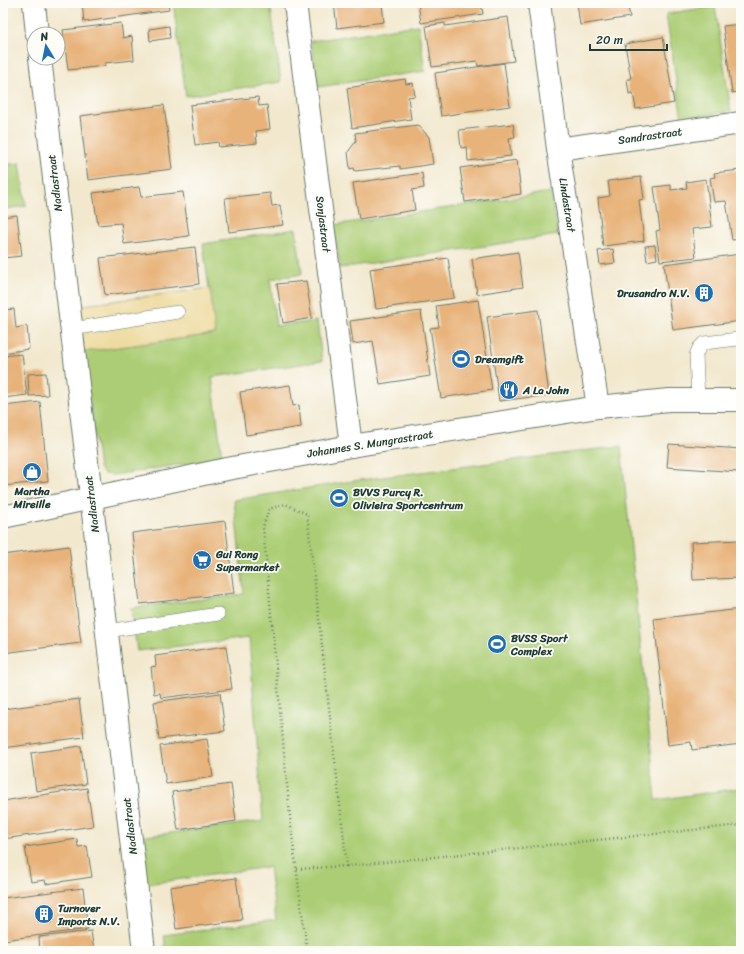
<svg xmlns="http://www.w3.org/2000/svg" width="744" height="954" viewBox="0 0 744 954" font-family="Sriracha,sans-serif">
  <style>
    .green { fill: #accd75; stroke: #668554 }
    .sand { fill: #eeda9e; stroke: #868c69 }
    .building { fill: #e8b37a }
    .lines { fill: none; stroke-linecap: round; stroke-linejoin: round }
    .lane-casing { stroke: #69796a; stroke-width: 14 }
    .street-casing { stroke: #69796a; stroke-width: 24 }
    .secondary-casing { stroke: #69796a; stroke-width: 24 }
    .path { stroke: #69796a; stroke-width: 2.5; stroke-dasharray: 1 3; stroke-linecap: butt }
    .lane { stroke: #fff; stroke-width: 13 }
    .street { stroke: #fff; stroke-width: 22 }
    .secondary { stroke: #fff; stroke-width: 22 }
    .labels { text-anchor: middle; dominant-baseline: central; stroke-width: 3.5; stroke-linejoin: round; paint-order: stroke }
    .street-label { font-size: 11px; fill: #1f3d34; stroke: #fdfcf7 }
    .poi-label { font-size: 11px; font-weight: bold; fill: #1f3d34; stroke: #fdfcf7; text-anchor: start }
  </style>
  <rect width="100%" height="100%" fill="#fdfcf7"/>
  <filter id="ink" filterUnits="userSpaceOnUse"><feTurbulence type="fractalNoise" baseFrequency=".025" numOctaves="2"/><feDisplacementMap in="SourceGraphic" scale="8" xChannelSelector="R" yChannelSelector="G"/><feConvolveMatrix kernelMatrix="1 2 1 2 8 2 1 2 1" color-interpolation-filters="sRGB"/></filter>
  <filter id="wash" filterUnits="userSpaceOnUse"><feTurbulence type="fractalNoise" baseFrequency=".012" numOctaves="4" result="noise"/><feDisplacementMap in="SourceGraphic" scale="16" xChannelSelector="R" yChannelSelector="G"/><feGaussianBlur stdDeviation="0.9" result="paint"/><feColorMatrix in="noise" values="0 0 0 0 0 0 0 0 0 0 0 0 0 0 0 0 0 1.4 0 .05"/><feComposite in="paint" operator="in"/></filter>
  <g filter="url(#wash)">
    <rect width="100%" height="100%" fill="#f2e8ce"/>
    <!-- green -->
    <g class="green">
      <polygon points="173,3 270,3 281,82 186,96"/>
      <polygon points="715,6 731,111 682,119 666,14"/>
      <polygon points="418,25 425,71 318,87 311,41"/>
      <polygon points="20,163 26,206 3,209 3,165"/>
      <polygon points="551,192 558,235 340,268 334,225"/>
      <polygon points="296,229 302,274 270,279 276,326 317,321 322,361 212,377 222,458 114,475 104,474 99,468 83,352 215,334 203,244"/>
      <polygon points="621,446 656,800 741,788 741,951 166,951 164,935 276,920 269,867 146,884 139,837 263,821 249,638 137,651 131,608 244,594 234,500 353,481"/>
    </g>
    <!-- sand -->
    <polygon class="sand" points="210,288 215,334 83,352 77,306"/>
    <g id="blocks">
      <!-- building -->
      <g class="building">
        <polygon points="82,3 168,3 169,10 84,22"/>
        <polygon points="334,3 382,3 384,22 337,28"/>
        <polygon points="418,3 481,3 483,14 421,23"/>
        <polygon points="577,3 627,3 630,17 580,25"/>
        <polygon points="508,17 514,61 478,66 477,61 432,67 426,26 445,23 445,26"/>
        <polygon points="121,23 123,38 132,36 134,60 105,63 105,66 68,70 63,30"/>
        <polygon points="741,24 741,91 732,93 723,26"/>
        <polygon points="169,26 170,38 150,41 149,29"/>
        <polygon points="663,37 674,103 636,109 633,93 629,94 627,79 631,79 625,44"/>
        <polygon points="504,63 510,106 441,116 435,73"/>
        <polygon points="405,79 406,84 413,83 415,96 408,97 411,119 352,128 347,88"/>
        <polygon points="258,97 259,106 267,105 270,129 256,131 257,143 219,147 218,142 195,145 190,105"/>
        <polygon points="164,105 172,169 88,180 80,116"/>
        <polygon points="513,124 515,137 509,138 511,156 468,161 467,147 461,148 459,130"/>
        <polygon points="418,125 429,137 433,164 400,169 400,166 355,171 354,168 350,169 348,152 356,141 355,133"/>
        <polygon points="517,160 521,194 465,202 460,168"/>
        <polygon points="741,170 741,239 732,240 726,201 714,202 710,178 715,177 714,173"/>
        <polygon points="422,173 424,188 412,190 415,210 359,219 353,183"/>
        <polygon points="641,177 644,199 639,200 644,241 603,246 598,198 610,196 608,181"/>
        <polygon points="706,179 712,227 692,229 696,257 660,261 656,231 660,230 654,187 671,185 671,190 687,188 686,182"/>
        <polygon points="139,187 141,197 183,192 189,236 124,244 121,223 98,225 93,193"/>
        <polygon points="270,193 272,206 280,205 283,225 229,232 225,198"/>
        <polygon points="17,215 22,256 3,258 3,217"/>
        <polygon points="655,245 657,259 647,261 645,246"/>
        <polygon points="195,247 199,284 105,295 100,258"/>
        <polygon points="613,249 615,263 600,265 598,251"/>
        <polygon points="518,252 523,287 477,294 472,259"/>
        <polygon points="741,254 741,321 673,330 664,264"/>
        <polygon points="448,258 454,298 376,309 370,269"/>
        <polygon points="306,281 312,318 283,323 277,284"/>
        <polygon points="478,300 492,390 441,398 430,328 439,327 436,306"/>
        <polygon points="14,309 16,328 27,326 29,349 3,353 3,310"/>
        <polygon points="538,310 549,395 499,401 487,317"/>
        <polygon points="421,311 430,376 380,384 373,341 353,344 350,321"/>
        <polygon points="22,354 27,395 3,398 3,356"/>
        <polygon points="46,373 48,395 29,396 28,374"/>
        <polygon points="290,385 293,406 299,405 301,427 246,435 240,392"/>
        <polygon points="40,402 48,481 3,486 3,406"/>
        <polygon points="669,444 741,449 739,472 667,467"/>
        <polygon points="225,521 234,593 140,604 132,533"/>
        <polygon points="741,540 741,578 693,580 691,542"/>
        <polygon points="69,546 81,643 3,653 3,555"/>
        <polygon points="741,609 741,679 739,679 741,701 741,744 692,750 691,742 668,745 654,619"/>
        <polygon points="226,646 232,689 161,698 160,693 154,694 151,667 156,666 155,656"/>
        <polygon points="220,693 225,731 159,739 154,702"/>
        <polygon points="79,699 84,737 3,748 3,709"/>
        <polygon points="207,739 213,777 166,784 160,746"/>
        <polygon points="81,746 86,784 36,791 31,753"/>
        <polygon points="231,784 236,821 178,830 172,792"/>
        <polygon points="87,788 93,826 3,839 3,801"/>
        <polygon points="77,839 78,847 87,846 92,877 46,884 45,880 31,882 25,847"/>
        <polygon points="236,878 242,920 176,929 170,887"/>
        <polygon points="83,888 88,929 3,940 3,898"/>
        <polygon points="91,931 94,951 40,951 39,937"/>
      </g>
    </g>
  </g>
  <g filter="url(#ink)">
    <use href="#blocks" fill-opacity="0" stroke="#69796a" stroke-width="1"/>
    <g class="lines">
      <!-- lane casing -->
      <g class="lane-casing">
        <g id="lane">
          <polyline points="72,329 178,312"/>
          <polyline points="698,400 696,355 699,348 704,343 738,339 741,340"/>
          <polyline points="107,631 218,614"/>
        </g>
      </g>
      <!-- street casing -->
      <g class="street-casing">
        <g id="street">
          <polyline points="34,3 37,34"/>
          <polyline points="295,3 351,446"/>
          <polyline points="539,3 558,149 598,407"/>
          <polyline points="40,58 144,951"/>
          <polyline points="558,149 741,123"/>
        </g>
      </g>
      <!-- secondary casing -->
      <g class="secondary-casing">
        <polyline id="secondary" points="3,517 227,469 351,446 598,407 669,400 741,400"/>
      </g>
      <!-- path -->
      <g class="path">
        <polyline points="297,869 347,866"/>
        <polyline points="307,951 291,827 263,527 269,509 285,504 307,514 347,866 741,825"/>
      </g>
      <!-- lane -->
      <use href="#lane" class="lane"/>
      <!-- street -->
      <use href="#street" class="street"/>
      <!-- secondary -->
      <use href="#secondary" class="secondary"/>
    </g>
  </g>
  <!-- icons -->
  <defs>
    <g id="building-disc" transform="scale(1)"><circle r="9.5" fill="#1f6fb2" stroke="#fdfcf7"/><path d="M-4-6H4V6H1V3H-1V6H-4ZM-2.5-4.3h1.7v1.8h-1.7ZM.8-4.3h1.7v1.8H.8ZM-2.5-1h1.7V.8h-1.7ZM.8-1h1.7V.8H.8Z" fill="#fff"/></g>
    <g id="stadium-disc" transform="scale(1)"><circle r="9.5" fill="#1f6fb2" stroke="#fdfcf7"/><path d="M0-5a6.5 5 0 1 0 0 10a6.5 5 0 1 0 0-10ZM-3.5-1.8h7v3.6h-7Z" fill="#fff"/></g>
    <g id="restaurant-disc" transform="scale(1)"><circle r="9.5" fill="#1f6fb2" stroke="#fdfcf7"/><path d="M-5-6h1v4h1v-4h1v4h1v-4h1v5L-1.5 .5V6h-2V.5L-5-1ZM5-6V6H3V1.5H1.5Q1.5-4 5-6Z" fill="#fff"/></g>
    <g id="shop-disc" transform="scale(1)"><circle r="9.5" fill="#1f6fb2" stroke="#fdfcf7"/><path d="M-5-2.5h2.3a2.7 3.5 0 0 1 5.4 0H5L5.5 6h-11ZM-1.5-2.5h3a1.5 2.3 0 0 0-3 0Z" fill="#fff"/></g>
    <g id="supermarket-disc" transform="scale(1)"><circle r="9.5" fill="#1f6fb2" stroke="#fdfcf7"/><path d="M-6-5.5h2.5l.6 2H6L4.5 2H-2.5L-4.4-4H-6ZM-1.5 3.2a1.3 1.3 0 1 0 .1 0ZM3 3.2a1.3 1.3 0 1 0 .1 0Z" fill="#fff"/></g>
  </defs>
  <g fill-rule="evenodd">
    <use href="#building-disc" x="704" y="293"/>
    <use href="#stadium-disc" x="461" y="359"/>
    <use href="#restaurant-disc" x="509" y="390"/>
    <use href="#shop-disc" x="32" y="472"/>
    <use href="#stadium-disc" x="339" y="498"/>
    <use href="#supermarket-disc" x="202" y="560"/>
    <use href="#stadium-disc" x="497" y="644"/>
    <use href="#building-disc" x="44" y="914"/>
  </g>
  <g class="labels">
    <!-- street labels -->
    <g class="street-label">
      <text transform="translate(650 136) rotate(-8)">Sandrastraat</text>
      <text transform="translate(55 183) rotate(-97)">Nadiastraat</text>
      <text transform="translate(567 205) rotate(81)">Lindastraat</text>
      <text transform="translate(323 224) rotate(83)">Sonjastraat</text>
      <text transform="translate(370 444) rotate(-9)">Johannes S. Mungrastraat</text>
      <text transform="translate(92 504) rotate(-97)">Nadiastraat</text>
      <text transform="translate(130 826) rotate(-97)">Nadiastraat</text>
    </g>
    <!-- poi labels -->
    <g class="poi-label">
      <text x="690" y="293" text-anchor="end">Drusandro N.V.</text>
      <text x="475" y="359">Dreamgift</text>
      <text x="523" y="390">A La John</text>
      <text x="32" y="491" text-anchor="middle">Martha<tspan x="32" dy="13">Mireille</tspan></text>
      <text x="353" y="492">BVVS Purcy R.<tspan x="353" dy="13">Olivieira Sportcentrum</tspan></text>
      <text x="216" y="554">Gui Rong<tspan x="216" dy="13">Supermarket</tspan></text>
      <text x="511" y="638">BVSS Sport<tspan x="511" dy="13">Complex</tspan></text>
      <text x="58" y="908">Turnover<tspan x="58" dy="13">Imports N.V.</tspan></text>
    </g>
  </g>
  <!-- margin -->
  <rect width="744" height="954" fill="none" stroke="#fdfcf7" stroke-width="16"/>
  <!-- north arrow -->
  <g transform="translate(46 46) rotate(350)"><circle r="19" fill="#fdfcf7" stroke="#a4b0a9"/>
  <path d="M0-3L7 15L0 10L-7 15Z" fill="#1f6fb2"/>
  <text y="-6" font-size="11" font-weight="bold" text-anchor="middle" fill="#1f3d34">N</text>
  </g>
  <!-- scale -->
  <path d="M590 44v6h77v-6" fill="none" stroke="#1f3d34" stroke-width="2"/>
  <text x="596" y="44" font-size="12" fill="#1f3d34" stroke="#fdfcf7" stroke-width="3" paint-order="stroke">20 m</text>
</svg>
